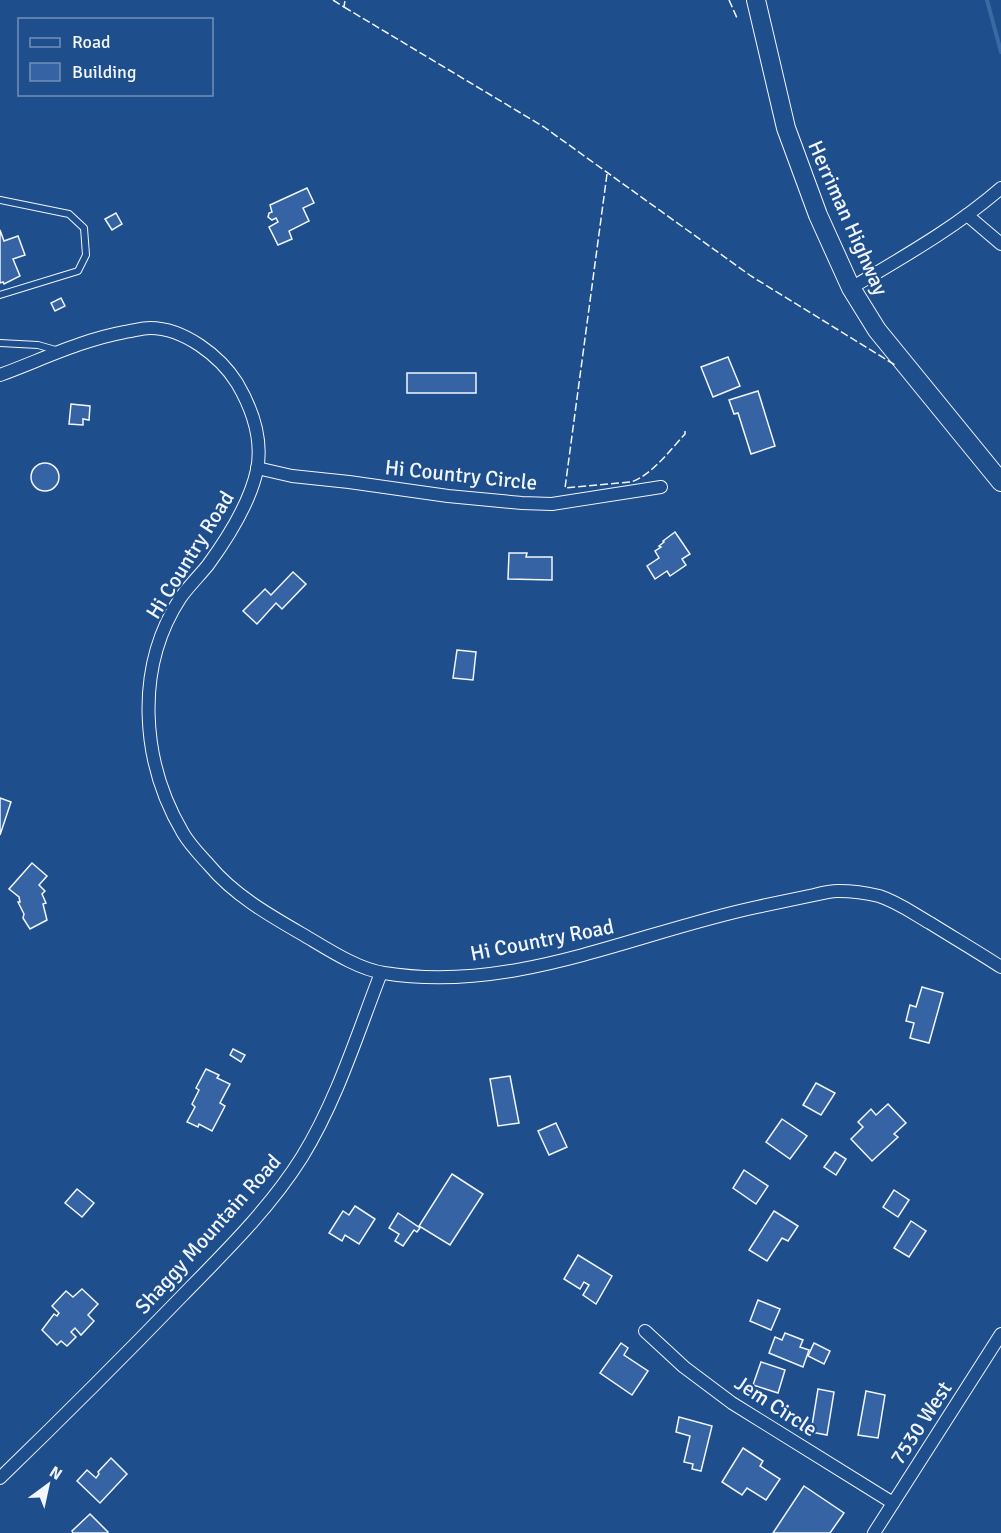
<svg xmlns="http://www.w3.org/2000/svg" width="1001" height="1533" viewBox="0 0 1001 1533" font-family="Signika,sans-serif">
  <style>
    .lines { fill: none; stroke-linecap: round; stroke-linejoin: round }
    .stream { stroke: #3b69a3; stroke-width: 4 }
    .building { fill: #3563a3; stroke: #f2f6ff; stroke-width: 1.5 }
    .lane-casing { stroke: #f2f6ff; stroke-width: 8 }
    .street-casing { stroke: #f2f6ff; stroke-width: 14 }
    .secondary-casing { stroke: #f2f6ff; stroke-width: 20 }
    .lane { stroke: #1f4e8c; stroke-width: 6 }
    .street { stroke: #1f4e8c; stroke-width: 12 }
    .secondary { stroke: #1f4e8c; stroke-width: 18 }
    .fence { stroke: #f2f6ff; stroke-width: 1.5; stroke-dasharray: 8 3; stroke-linecap: butt }
    .labels { text-anchor: middle; dominant-baseline: central; stroke-width: 4.5; stroke-linejoin: round; paint-order: stroke }
    .street-label { font-size: 21px; fill: #f2f6ff; stroke: #1f4e8c }
  </style>
  <rect width="100%" height="100%" fill="#1f4e8c"/>
  <g class="lines">
    <!-- stream -->
    <polyline class="stream" points="987,0 1001,52"/>
  </g>
  <!-- building -->
  <g class="building">
    <polygon points="307,188 314,203 303,208 309,221 289,231 292,239 278,245 269,227 278,222 276,218 272,220 268,217 269,213 272,212 270,205"/>
    <polygon points="116,213 122,224 112,230 105,219"/>
    <polygon points="0,230 4,241 18,236 25,255 13,259 20,276 4,284 3,282 0,283"/>
    <polygon points="61,298 65,306 55,311 51,303"/>
    <polygon points="728,357 740,386 713,397 701,367"/>
    <rect x="407" y="373" width="69" height="20"/>
    <polygon points="758,391 775,446 751,454 738,413 734,414 729,400"/>
    <polygon points="71,404 90,406 89,420 83,419 83,425 69,424"/>
    <circle cx="45" cy="477" r="14"/>
    <polygon points="675,532 690,554 682,559 686,565 670,576 667,571 655,579 647,566 659,558 655,551 661,547 659,546 664,542 663,541"/>
    <polygon points="509,553 527,553 526,557 552,557 552,580 508,579"/>
    <polygon points="293,572 306,584 282,609 276,603 257,624 243,611 265,589 271,595"/>
    <polygon points="457,650 476,652 473,680 453,678"/>
    <polygon points="0,798 11,802 0,835"/>
    <polygon points="32,863 47,876 39,885 45,891 42,894 46,903 43,904 47,920 30,929 23,918 24,914 18,902 20,902 19,897 9,889"/>
    <polygon points="922,987 943,993 929,1043 910,1038 914,1023 906,1021 910,1005 916,1007"/>
    <polygon points="233,1049 245,1055 241,1062 230,1055"/>
    <polygon points="206,1069 219,1075 217,1078 230,1084 220,1103 225,1106 212,1131 199,1124 198,1127 187,1122 195,1107 192,1104 199,1090 196,1088"/>
    <polygon points="510,1076 519,1123 498,1126 490,1079"/>
    <polygon points="816,1083 835,1093 821,1115 803,1105"/>
    <polygon points="888,1104 906,1123 894,1134 898,1137 872,1161 851,1139 863,1127 858,1122 871,1109 876,1115"/>
    <polygon points="782,1119 807,1136 790,1159 766,1142"/>
    <polygon points="556,1123 567,1147 549,1155 538,1131"/>
    <polygon points="835,1152 846,1159 836,1175 824,1167"/>
    <polygon points="744,1170 768,1186 756,1204 733,1188"/>
    <polygon points="452,1174 483,1194 450,1245 419,1226"/>
    <polygon points="77,1189 94,1203 82,1217 65,1203"/>
    <polygon points="894,1190 909,1200 898,1217 883,1207"/>
    <polygon points="355,1206 375,1219 359,1244 345,1235 342,1241 329,1233 343,1211 349,1215"/>
    <polygon points="774,1211 798,1226 788,1241 782,1238 767,1261 749,1250"/>
    <polygon points="398,1213 420,1228 417,1232 414,1230 403,1246 395,1241 399,1234 389,1228"/>
    <polygon points="911,1221 926,1231 909,1257 894,1248"/>
    <polygon points="578,1255 612,1276 596,1304 583,1295 589,1285 584,1282 580,1289 564,1279"/>
    <polygon points="82,1289 98,1304 88,1315 94,1321 81,1335 75,1328 71,1332 76,1337 67,1346 61,1341 57,1345 42,1330 54,1314 57,1316 59,1313 52,1306 66,1291 73,1297"/>
    <polygon points="758,1300 780,1309 771,1330 750,1321"/>
    <polygon points="785,1333 803,1340 800,1347 809,1350 803,1367 769,1353 775,1337 782,1340"/>
    <polygon points="621,1343 628,1348 624,1355 648,1371 632,1395 600,1373"/>
    <polygon points="814,1343 830,1351 824,1364 808,1356"/>
    <polygon points="761,1362 785,1370 778,1393 753,1385"/>
    <polygon points="818,1389 834,1392 827,1435 811,1432"/>
    <polygon points="866,1391 885,1395 878,1438 858,1435"/>
    <polygon points="679,1417 712,1426 701,1471 692,1469 693,1464 684,1462 690,1436 676,1432"/>
    <polygon points="743,1448 763,1461 760,1466 780,1479 766,1500 747,1488 742,1495 722,1482"/>
    <polygon points="111,1458 127,1474 100,1503 77,1481 87,1470 96,1478 99,1474 98,1472"/>
    <polygon points="804,1486 844,1513 830,1533 773,1533"/>
    <polygon points="90,1514 108,1532 107,1533 73,1533 72,1531"/>
  </g>
  <g class="lines">
    <!-- lane casing -->
    <g class="lane-casing">
      <g id="lane">
        <polyline points="0,200 69,214 84,228 86,255 78,271 0,295"/>
        <polyline points="0,343 38,345 59,351"/>
      </g>
    </g>
    <!-- street casing -->
    <g class="street-casing">
      <g id="street">
        <polyline points="967,215 1001,244"/>
        <path d="M 851,288 C 903,257 955,228 1001,188"/>
        <path d="M 0,375 C 41,360 81,340 125,332 C 133,331 142,328 150,328 C 184,328 220,356 237,383 C 253,410 263,439 257,470 C 250,502 227,539 208,565 C 199,576 189,586 181,597 C 134,668 141,762 183,833 C 190,845 200,855 209,865 C 234,895 269,915 302,934 C 326,948 357,969 384,973 C 513,994 634,933 757,907 C 776,903 795,899 814,895 C 822,893 830,891 838,891 C 851,891 867,893 879,896 C 898,902 914,914 930,923 C 954,938 978,952 1001,967"/>
        <polyline points="257,468 292,476 349,482 448,496 522,503 552,504 661,487"/>
        <polyline points="645,1331 684,1367 732,1403 893,1503"/>
        <path d="M 0,1478 C 62,1418 123,1357 183,1295 C 225,1252 270,1208 302,1157 C 337,1100 357,1035 381,973"/>
        <polyline points="874,1533 1001,1334"/>
      </g>
    </g>
    <!-- secondary casing -->
    <g class="secondary-casing">
      <polyline id="secondary" points="756,0 786,128 818,215 851,288 877,330 1001,482"/>
    </g>
    <!-- lane -->
    <use href="#lane" class="lane"/>
    <!-- street -->
    <use href="#street" class="street"/>
    <!-- secondary -->
    <use href="#secondary" class="secondary"/>
    <!-- fence -->
    <g class="fence">
      <polyline points="333,0 344,7 345,0"/>
      <polyline points="729,0 737,18"/>
      <polyline points="344,7 544,127 751,276 895,365"/>
      <path d="M 607,174 L 565,488 L 631,482 C 652,475 670,450 685,434 L 685,430"/>
    </g>
  </g>
  <g class="labels">
    <!-- street labels -->
    <g class="street-label">
      <text transform="translate(848 218) rotate(66)">Herriman Highway</text>
      <text transform="translate(461 475) rotate(6)">Hi Country Circle</text>
      <text transform="translate(190 555) rotate(-58)">Hi Country Road</text>
      <text transform="translate(542 940) rotate(-11)">Hi Country Road</text>
      <text transform="translate(208 1234) rotate(-48)">Shaggy Mountain Road</text>
      <text transform="translate(776 1406) rotate(33)">Jem Circle</text>
      <text transform="translate(921 1423) rotate(-57)">7530 West</text>
    </g>
  </g>
  <!-- legend -->
  <rect x="18" y="18" width="195" height="78" fill="#1f4e8c" stroke="#7391ba" stroke-width="1.5"/>
  <rect x="30" y="38" width="30" height="9" fill="#1f4e8c" stroke="#7391ba" stroke-width="1.5"/>
  <text x="72" y="48" font-size="18" fill="#f2f6ff">Road</text>
  <rect x="30" y="63" width="30" height="18" fill="#3563a3" stroke="#7391ba" stroke-width="1.5"/>
  <text x="72" y="78" font-size="18" fill="#f2f6ff">Building</text>
  <!-- north arrow -->
  <g transform="translate(48 1485) rotate(33)" stroke="#1f4e8c" stroke-width="4.5" paint-order="stroke">
  <path d="M0-4.5L10 22L0 15L-10 22Z" fill="#f2f6ff"/>
  <text y="-9" font-size="16" font-weight="bold" text-anchor="middle" fill="#f2f6ff">N</text>
  </g>
</svg>
